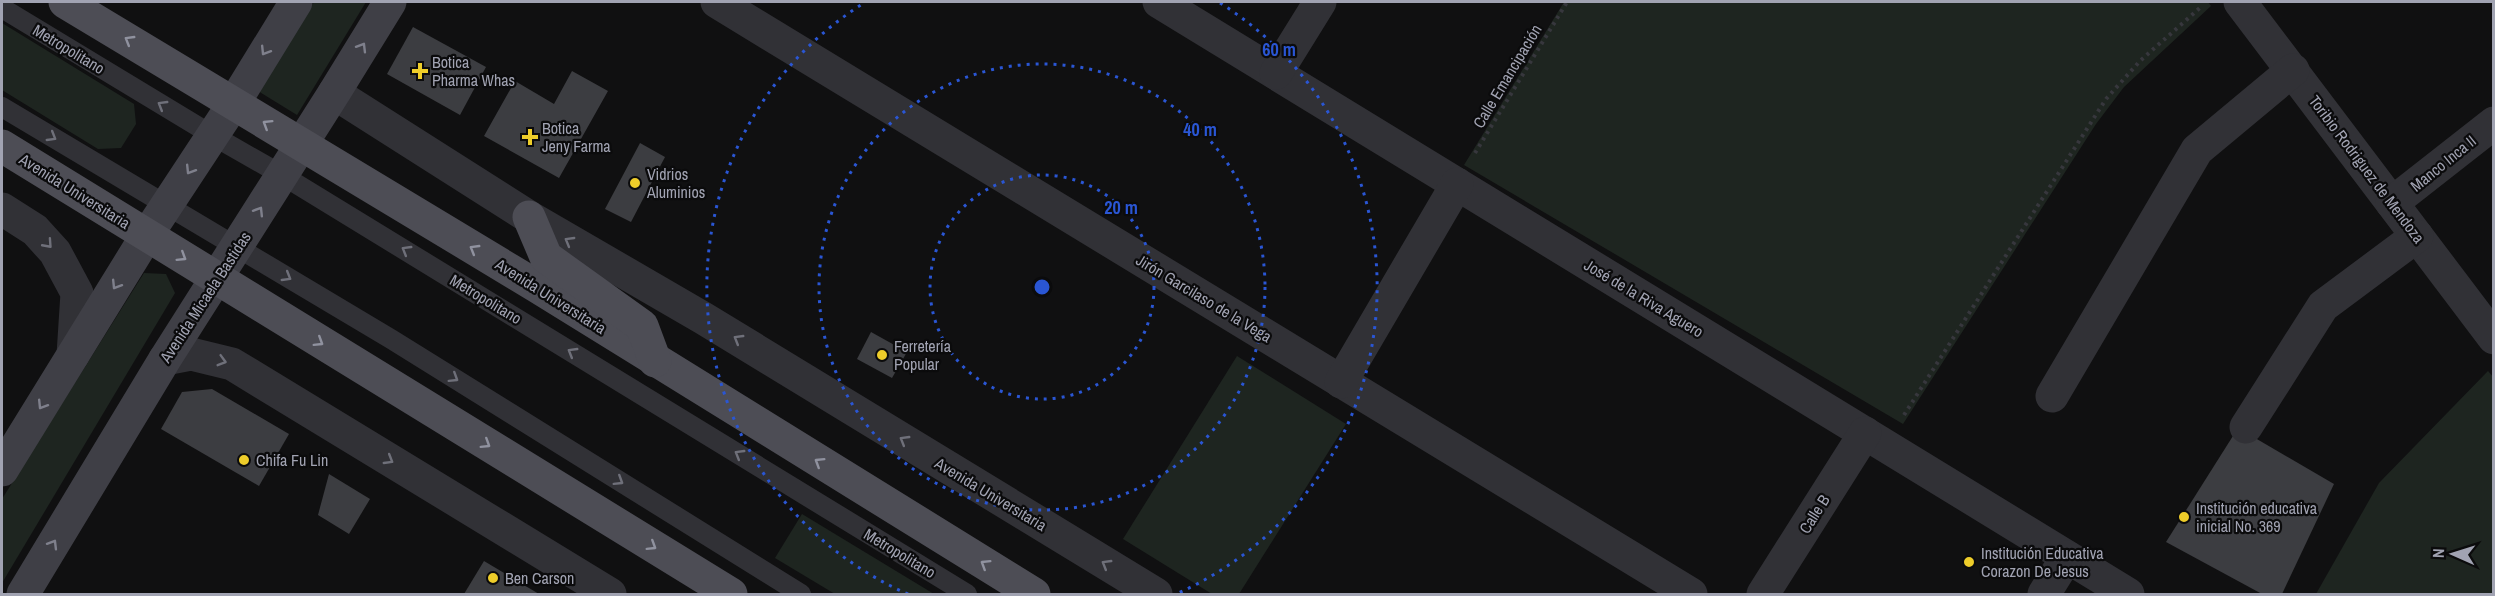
<svg xmlns="http://www.w3.org/2000/svg" width="2495" height="596" viewBox="0 0 2495 596" font-family="'Archivo Narrow',sans-serif">
  <style>
    .green { fill: #1e2520 }
    .building { fill: #3c3d41 }
    .lines { fill: none; stroke-linecap: round; stroke-linejoin: round }
    .path { stroke: #37373d; stroke-width: 4; stroke-dasharray: 3 4.5; stroke-linecap: butt }
    .service { stroke: #313136; stroke-width: 20 }
    .minor { stroke: #313136; stroke-width: 33 }
    .tertiary { stroke: #313136; stroke-width: 33 }
    .secondary { stroke: #3f3f46; stroke-width: 33 }
    .primary { stroke: #4d4d55; stroke-width: 33 }
    .oneway { stroke: #90929f }
    .oneway2 { stroke: #7f808c }
    .oneway3 { stroke: #6f707a }
    .ring { fill: none; stroke: #2a56d4; stroke-width: 3; stroke-dasharray: 3 6 }
    .poi-dot { fill: #eecd2a; stroke: #0b0b0c; stroke-width: 2 }
    .labels { text-anchor: middle; dominant-baseline: central; stroke-width: 4.5; stroke-linejoin: round; paint-order: stroke }
    .street-label { font-size: 16px; fill: #a1a3b2; stroke: #0b0b0c }
    .poi-label { font-size: 16px; fill: #a1a3b2; stroke: #0b0b0c; text-anchor: start }
    .centre { fill: #2a56d4; stroke: #0b0b0c; stroke-width: 3 }
    .ring-label { font-size: 18px; text-anchor: middle; font-weight: bold; fill: #2a56d4; stroke: #0b0b0c; stroke-width: 4.5; stroke-linejoin: round; paint-order: stroke }
  </style>
  <rect width="100%" height="100%" fill="#101011"/>
  <!-- green -->
  <g class="green">
    <polygon points="314,2 366,2 297,115 258,91"/>
    <polygon points="1564,2 2208,2 2211,6 2124,87 2096,124 1903,424 1464,165"/>
    <polygon points="2,23 134,104 136,124 121,148 98,149 2,90"/>
    <polygon points="144,273 166,274 175,293 2,583 2,499"/>
    <polygon points="1237,356 1346,424 1239,594 1212,594 1123,539"/>
    <polygon points="2488,371 2494,378 2493,594 2316,594 2379,483"/>
    <polygon points="802,514 934,594 835,594 775,558"/>
  </g>
  <!-- building -->
  <g class="building">
    <polygon points="413,27 486,67 460,115 387,74"/>
    <polygon points="572,71 608,91 559,178 484,136 515,81 554,104"/>
    <polygon points="640,143 665,157 631,222 605,209"/>
    <polygon points="871,332 907,352 892,378 857,359"/>
    <polygon points="212,389 289,434 259,486 161,429 182,392"/>
    <polygon points="2238,428 2334,484 2282,594 2262,594 2166,542"/>
    <polygon points="329,474 370,499 349,534 318,515"/>
    <polygon points="484,561 539,594 464,594"/>
  </g>
  <g class="lines">
    <!-- path -->
    <g class="path">
      <polyline points="1475,153 1567,2"/>
      <polyline points="1904,415 2106,99 2140,61 2202,6"/>
    </g>
    <!-- service -->
    <g class="service">
      <polyline points="2,8 212,135 282,175 967,594"/>
      <polyline points="2,107 391,339 801,594"/>
    </g>
    <!-- minor -->
    <g class="minor">
      <polyline points="717,2 1691,594"/>
      <polyline points="1159,2 2128,594"/>
      <polyline points="2240,2 2494,338"/>
      <polyline points="1276,73 1320,2"/>
      <polyline points="2392,203 2494,123"/>
      <polyline points="2,209 35,230 55,252 77,293 73,355"/>
      <polyline points="1341,382 1457,184"/>
      <polyline points="2052,396 2197,150 2293,70"/>
      <polyline points="2246,427 2323,306 2417,236"/>
      <polyline points="1763,594 1865,433"/>
      <polyline points="2044,594 2067,557"/>
    </g>
    <!-- tertiary -->
    <g class="tertiary">
      <polyline points="334,93 529,217 703,318 1156,594"/>
      <polyline points="165,359 191,354 232,364 610,594"/>
    </g>
    <!-- secondary -->
    <g class="secondary">
      <polyline points="2,470 147,235 234,103 296,2"/>
      <polyline points="23,594 165,359 334,93 390,2"/>
    </g>
    <!-- primary -->
    <g class="primary">
      <polyline points="65,2 538,287 1034,594"/>
      <polyline points="2,146 731,594"/>
      <polyline points="529,217 546,257 642,326 655,361"/>
    </g>
  </g>
  <!-- one-way arrows -->
  <defs><path id="oneway-chevron" d="M-2-3.5L2.5 0L-2 3.5" fill="none" stroke-width="1.6" stroke-linecap="round" stroke-linejoin="round" transform="scale(1.5)"/></defs>
  <g class="oneway">
    <use href="#oneway-chevron" transform="translate(129 40) rotate(-149)"/>
    <use href="#oneway-chevron" transform="translate(267 124) rotate(-148)"/>
    <use href="#oneway-chevron" transform="translate(474 249) rotate(-149)"/>
    <use href="#oneway-chevron" transform="translate(182 257) rotate(32)"/>
    <use href="#oneway-chevron" transform="translate(319 342) rotate(32)"/>
    <use href="#oneway-chevron" transform="translate(486 444) rotate(32)"/>
    <use href="#oneway-chevron" transform="translate(819 462) rotate(-148)"/>
    <use href="#oneway-chevron" transform="translate(652 546) rotate(32)"/>
    <use href="#oneway-chevron" transform="translate(985 564) rotate(-148)"/>
  </g>
  <g class="oneway2">
    <use href="#oneway-chevron" transform="translate(362 47) rotate(-59)"/>
    <use href="#oneway-chevron" transform="translate(265 51) rotate(122)"/>
    <use href="#oneway-chevron" transform="translate(190 170) rotate(122)"/>
    <use href="#oneway-chevron" transform="translate(259 211) rotate(-58)"/>
    <use href="#oneway-chevron" transform="translate(116 285) rotate(122)"/>
    <use href="#oneway-chevron" transform="translate(42 405) rotate(122)"/>
    <use href="#oneway-chevron" transform="translate(53 544) rotate(-59)"/>
  </g>
  <g class="oneway3">
    <use href="#oneway-chevron" transform="translate(162 105) rotate(-149)"/>
    <use href="#oneway-chevron" transform="translate(52 137) rotate(31)"/>
    <use href="#oneway-chevron" transform="translate(569 241) rotate(-150)"/>
    <use href="#oneway-chevron" transform="translate(48 244) rotate(48)"/>
    <use href="#oneway-chevron" transform="translate(406 250) rotate(-149)"/>
    <use href="#oneway-chevron" transform="translate(287 277) rotate(31)"/>
    <use href="#oneway-chevron" transform="translate(738 339) rotate(-149)"/>
    <use href="#oneway-chevron" transform="translate(572 352) rotate(-149)"/>
    <use href="#oneway-chevron" transform="translate(222 361) rotate(16)"/>
    <use href="#oneway-chevron" transform="translate(454 378) rotate(32)"/>
    <use href="#oneway-chevron" transform="translate(904 440) rotate(-149)"/>
    <use href="#oneway-chevron" transform="translate(739 454) rotate(-149)"/>
    <use href="#oneway-chevron" transform="translate(389 460) rotate(31)"/>
    <use href="#oneway-chevron" transform="translate(619 481) rotate(32)"/>
    <use href="#oneway-chevron" transform="translate(1106 564) rotate(-149)"/>
  </g>
  <!-- distance rings -->
  <g class="ring">
    <circle cx="1042" cy="287" r="112"/>
    <circle cx="1042" cy="287" r="223"/>
    <path d="M908 594A335 335 0 0 1 864 3M1220 3A335 335 0 0 1 1176 594"/>
  </g>
  <!-- markers -->
  <g class="poi-dot">
    <path d="M417 62h6v6h6v6h-6v6h-6v-6h-6v-6h6z"/>
    <path d="M527 128h6v6h6v6h-6v6h-6v-6h-6v-6h6z"/>
    <circle cx="635" cy="183" r="6"/>
    <circle cx="882" cy="355" r="6"/>
    <circle cx="244" cy="460" r="6"/>
    <circle cx="2184" cy="517" r="6"/>
    <circle cx="1969" cy="562" r="6"/>
    <circle cx="493" cy="578" r="6"/>
  </g>
  <g class="labels">
    <!-- street labels -->
    <g class="street-label">
      <text transform="translate(69 49) rotate(31)">Metropolitano</text>
      <text transform="translate(1507 76) rotate(-59)">Calle Emancipación</text>
      <text transform="translate(2443 163) rotate(-39)">Manco Inca II</text>
      <text transform="translate(2367 169) rotate(53)">Toribio Rodriguez de Mendoza</text>
      <text transform="translate(75 191) rotate(32)">Avenida Universitaria</text>
      <text transform="translate(551 296) rotate(32)">Avenida Universitaria</text>
      <text transform="translate(205 297) rotate(-57)">Avenida Micaela Bastidas</text>
      <text transform="translate(1204 298) rotate(31)">Jirón Garcilaso de la Vega</text>
      <text transform="translate(1644 298) rotate(31)">José de la Riva Aguero</text>
      <text transform="translate(486 299) rotate(31)">Metropolitano</text>
      <text transform="translate(991 494) rotate(31)">Avenida Universitaria</text>
      <text transform="translate(1814 514) rotate(-58)">Calle B</text>
      <text transform="translate(900 553) rotate(31)">Metropolitano</text>
    </g>
    <!-- poi labels -->
    <g class="poi-label">
      <text x="432" y="62">Botica<tspan x="432" dy="18">Pharma Whas</tspan></text>
      <text x="542" y="128">Botica<tspan x="542" dy="18">Jeny Farma</tspan></text>
      <text x="647" y="174">Vidrios<tspan x="647" dy="18">Aluminios</tspan></text>
      <text x="894" y="346">Ferretería<tspan x="894" dy="18">Popular</tspan></text>
      <text x="256" y="460">Chifa Fu Lin</text>
      <text x="2196" y="508">Institución educativa<tspan x="2196" dy="18">inicial No. 369</tspan></text>
      <text x="1981" y="553">Institución Educativa<tspan x="1981" dy="18">Corazon De Jesus</tspan></text>
      <text x="505" y="578">Ben Carson</text>
    </g>
  </g>
  <circle cx="1042" cy="287" r="9" class="centre"/>
  <g class="ring-label">
    <text x="1279" y="56">60 m</text>
    <text x="1200" y="136">40 m</text>
    <text x="1121" y="214">20 m</text>
  </g>
  <!-- border -->
  <rect width="2495" height="596" fill="none" stroke="#a1a3b2" stroke-width="6"/>
  <!-- north arrow -->
  <g transform="translate(2453 554) rotate(273)" stroke="#0b0b0c" stroke-width="4.5" paint-order="stroke">
  <path d="M0-4.5L10 22L0 15L-10 22Z" fill="#a1a3b2"/>
  <text y="-9" font-size="16" font-weight="bold" text-anchor="middle" fill="#a1a3b2">N</text>
  </g>
</svg>
